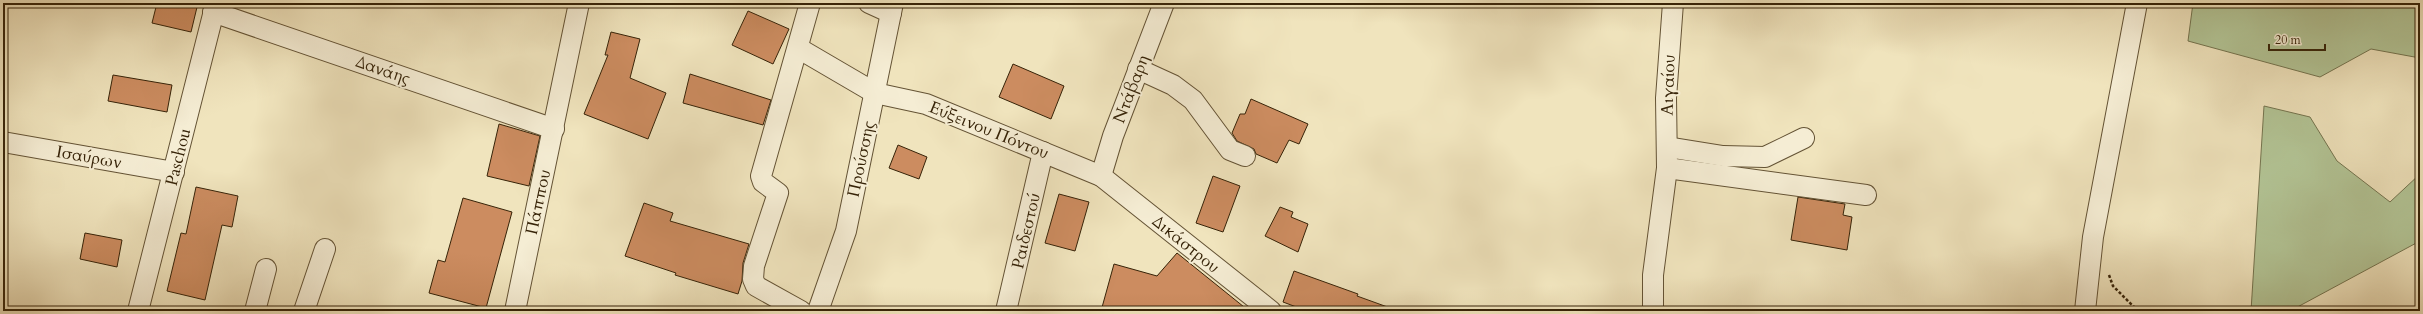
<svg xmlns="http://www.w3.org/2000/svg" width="2423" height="314" viewBox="0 0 2423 314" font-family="Cardo,serif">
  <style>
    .green { fill: #b3c596; stroke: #74744f }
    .building { fill: #cc8c60; stroke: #362308 }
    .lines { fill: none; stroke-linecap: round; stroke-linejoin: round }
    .minor-casing { stroke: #645335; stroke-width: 22 }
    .path { stroke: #362308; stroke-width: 2.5; stroke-dasharray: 3 2; stroke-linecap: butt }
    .minor { stroke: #f5edd4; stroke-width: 20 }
    .labels { text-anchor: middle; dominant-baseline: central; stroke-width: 4; stroke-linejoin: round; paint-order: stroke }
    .street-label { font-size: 17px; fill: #362308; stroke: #f5edd4 }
  </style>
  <rect width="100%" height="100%" fill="#f0e4bd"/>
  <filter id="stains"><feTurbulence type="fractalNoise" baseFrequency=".005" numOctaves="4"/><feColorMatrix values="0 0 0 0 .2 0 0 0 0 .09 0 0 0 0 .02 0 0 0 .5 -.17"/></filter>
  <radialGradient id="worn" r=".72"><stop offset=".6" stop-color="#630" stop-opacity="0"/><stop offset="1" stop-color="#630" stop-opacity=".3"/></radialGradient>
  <!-- green -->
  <g class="green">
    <polygon points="2193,3 2385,3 2420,7 2420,58 2371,49 2320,77 2188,41"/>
    <polygon points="2264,106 2310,117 2337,161 2390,202 2420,174 2420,241 2290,311 2251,311"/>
  </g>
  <!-- building -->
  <g class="building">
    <polygon points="157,3 198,3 191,32 152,23"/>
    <polygon points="748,11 789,29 773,64 732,45"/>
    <polygon points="611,32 640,39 630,78 666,93 648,139 584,114 608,55 605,55"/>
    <polygon points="1013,64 1064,86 1051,119 999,97"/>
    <polygon points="690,74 771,100 763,125 683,103"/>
    <polygon points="113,75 172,85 167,112 108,101"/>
    <polygon points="1251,99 1308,124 1299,144 1289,140 1277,163 1256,154 1254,149 1237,141 1232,133 1240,114 1245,114"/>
    <polygon points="499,124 540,136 529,186 487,176"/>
    <polygon points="898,145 927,157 919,179 889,168"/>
    <polygon points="1213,176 1240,186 1223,232 1196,223"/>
    <polygon points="196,187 238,196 232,227 222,225 205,300 167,291 181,233 186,234"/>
    <polygon points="1059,194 1089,202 1075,251 1045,243"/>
    <polygon points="1798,197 1845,204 1843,215 1852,217 1847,250 1791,240"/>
    <polygon points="463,198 512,212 486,308 429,293 438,260 445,262"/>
    <polygon points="644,203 673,213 670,221 749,244 743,263 742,281 738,294 675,275 676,273 625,256"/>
    <polygon points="1280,207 1293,212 1291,217 1308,224 1298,252 1265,236"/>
    <polygon points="85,233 122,240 117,267 80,259"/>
    <polygon points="1177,253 1249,311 1101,311 1114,264 1157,276"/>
    <polygon points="1294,271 1358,294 1357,296 1393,309 1393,311 1307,311 1283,302"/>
  </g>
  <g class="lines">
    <!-- minor casing -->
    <g class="minor-casing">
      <g id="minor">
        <polyline points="869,3 891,13"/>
        <polyline points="213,12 554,129"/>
        <polyline points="798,48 875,93 926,104 1101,176 1271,311"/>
        <polyline points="1138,69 1173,85 1193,100 1230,150 1245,156"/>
        <polyline points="3,142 174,172"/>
        <polyline points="1667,147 1723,156 1765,157 1804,138"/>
        <polyline points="1667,168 1866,195"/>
        <polyline points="1101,176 1113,136 1164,3"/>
        <polyline points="138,311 216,3"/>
        <polyline points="255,311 266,269"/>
        <polyline points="304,311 325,249"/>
        <polyline points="515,311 579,3"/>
        <polyline points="801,311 756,286 753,279 754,266 778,193 763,182 761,176 810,3"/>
        <polyline points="818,311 846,231 893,3"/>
        <polyline points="1006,311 1043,152"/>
        <polyline points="1653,311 1653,275 1667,168 1666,98 1673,3"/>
        <polyline points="2085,311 2093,237 2137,3"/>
      </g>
    </g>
    <!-- path -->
    <polyline class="path" points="2109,275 2113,286 2138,311"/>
    <!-- minor -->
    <use href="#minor" class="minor"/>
  </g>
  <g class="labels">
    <!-- street labels -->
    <g class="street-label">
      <text transform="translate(383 70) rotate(19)">Δανάης</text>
      <text transform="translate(1668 85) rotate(-88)">Αιγαίου</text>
      <text transform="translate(1131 89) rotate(-69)">Ντάβαρη</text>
      <text transform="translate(989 130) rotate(22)">Εύξεινου Πόντου</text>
      <text transform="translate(89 157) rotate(10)">Ισαύρων</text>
      <text transform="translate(178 157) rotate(-76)">Paschou</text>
      <text transform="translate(861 159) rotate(-78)">Προύσσης</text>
      <text transform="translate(538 202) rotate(-78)">Πάππου</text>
      <text transform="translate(1026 231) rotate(-77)">Ραιδεστού</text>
      <text transform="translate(1186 244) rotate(39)">Δικάστρου</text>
    </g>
  </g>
  <!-- margin -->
  <rect width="2423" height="314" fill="none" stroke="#f0e4bd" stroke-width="16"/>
  <rect x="4" y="4" width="2415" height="306" fill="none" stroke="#362308" stroke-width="2"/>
  <rect x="8" y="8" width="2407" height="298" fill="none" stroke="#362308"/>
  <!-- scale -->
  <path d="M2269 44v6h56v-6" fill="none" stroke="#362308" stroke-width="2"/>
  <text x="2275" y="44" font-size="12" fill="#362308" stroke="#f5edd4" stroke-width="3" paint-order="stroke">20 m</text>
  <rect width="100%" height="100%" filter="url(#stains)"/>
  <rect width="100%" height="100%" fill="url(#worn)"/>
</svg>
